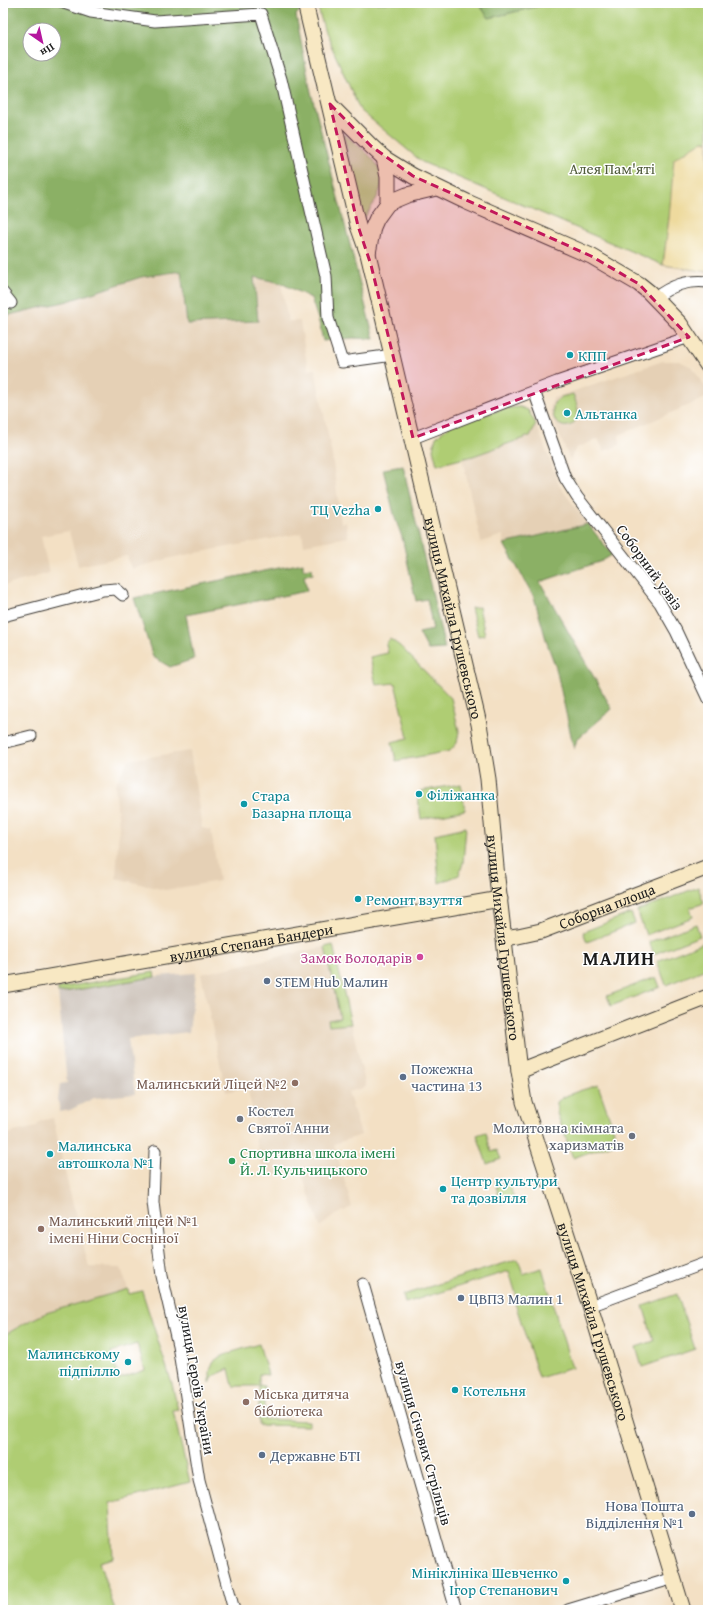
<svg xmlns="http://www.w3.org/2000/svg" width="711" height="1613" viewBox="0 0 711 1613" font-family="'Gentium Book Plus',serif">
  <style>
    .built { fill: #e5d0b5 }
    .industrial { fill: #ccc2b9 }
    .green { fill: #afcd73; stroke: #667448; fill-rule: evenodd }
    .forest { fill: #8bb065; stroke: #546640; fill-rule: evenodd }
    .sand { fill: #eeda9e; stroke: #857b5d }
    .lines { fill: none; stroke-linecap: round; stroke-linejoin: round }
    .street-casing { stroke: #3c3935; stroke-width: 13 }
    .secondary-casing { stroke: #3c3935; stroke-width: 17 }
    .street { stroke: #fff; stroke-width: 11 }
    .secondary { stroke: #f8e8c3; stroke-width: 15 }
    .marked { fill: #c2185b; fill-opacity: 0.2; stroke: #c2185b; stroke-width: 3; stroke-dasharray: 8 5; stroke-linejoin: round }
    .culture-dot { fill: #0f9aa8; stroke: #fff; stroke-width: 1.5 }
    .hotel-dot { fill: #d1479c; stroke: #fff; stroke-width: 1.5 }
    .service-dot { fill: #5c6f8a; stroke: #fff; stroke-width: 1.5 }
    .education-dot { fill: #8d6e63; stroke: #fff; stroke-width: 1.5 }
    .worship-dot { fill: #6b7280; stroke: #fff; stroke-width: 1.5 }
    .leisure-dot { fill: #2e9e5b; stroke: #fff; stroke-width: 1.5 }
    .labels { text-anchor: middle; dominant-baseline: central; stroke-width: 3; stroke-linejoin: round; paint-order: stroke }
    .park-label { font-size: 15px; fill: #4f5a3a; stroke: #fff }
    .culture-label { font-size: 15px; fill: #0d838f; stroke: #fff; text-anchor: start }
    .street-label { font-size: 15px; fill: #1c1c1c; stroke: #fff }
    .hotel-label { font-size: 15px; fill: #b23c85; stroke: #fff; text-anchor: end }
    .service-label { font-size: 15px; fill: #4e5e75; stroke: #fff; text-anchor: start }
    .education-label { font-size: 15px; fill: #785e54; stroke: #fff; text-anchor: start }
    .worship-label { font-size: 15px; fill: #5b616d; stroke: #fff; text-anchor: start }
    .leisure-label { font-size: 15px; fill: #27864d; stroke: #fff; text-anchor: start }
    .district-label { font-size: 19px; font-weight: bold; letter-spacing: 1px; fill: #1c1c1c; stroke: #fff }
  </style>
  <rect width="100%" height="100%" fill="#fff"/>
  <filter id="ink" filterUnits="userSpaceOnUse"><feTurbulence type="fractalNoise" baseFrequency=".025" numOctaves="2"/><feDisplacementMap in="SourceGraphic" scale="8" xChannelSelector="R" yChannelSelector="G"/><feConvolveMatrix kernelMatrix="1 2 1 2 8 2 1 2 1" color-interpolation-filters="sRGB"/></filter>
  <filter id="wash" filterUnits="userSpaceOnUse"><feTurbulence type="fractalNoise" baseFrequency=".012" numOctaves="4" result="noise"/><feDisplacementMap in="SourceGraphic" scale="16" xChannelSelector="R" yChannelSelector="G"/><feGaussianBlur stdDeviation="0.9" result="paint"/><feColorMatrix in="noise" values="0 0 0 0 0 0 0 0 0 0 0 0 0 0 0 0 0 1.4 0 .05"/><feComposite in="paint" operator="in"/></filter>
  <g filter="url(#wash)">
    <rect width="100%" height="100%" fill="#f3e0c4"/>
    <!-- built -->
    <g class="built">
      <polygon points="182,270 221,323 258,321 253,277 281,283 288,321 300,321 308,370 315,369 332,455 341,523 346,522 348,537 304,545 302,533 175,557 131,569 127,556 78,566 69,531 41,536 49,573 3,586 3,311 10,315 68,301 141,277"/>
      <polygon points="663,361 679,361 692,367 708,391 708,397 619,435 620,445 604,451 598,439 576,448 570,460 550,412 551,403 553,398"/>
      <polygon points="536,424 560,487 588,524 504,544 503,535 481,542 462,458 473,456 529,436"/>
      <polygon points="190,751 202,828 211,830 219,881 165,890 116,878 119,826 115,785 128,760"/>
      <polygon points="333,945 366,1087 348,1092 361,1135 334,1144 352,1207 335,1215 320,1227 300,1168 265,1178 255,1138 259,1137 247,1087 226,1092 201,974"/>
      <polygon points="53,1118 69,1189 89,1267 121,1268 128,1289 46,1313 27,1322 3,1336 3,1142 8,1140 7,1135 14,1132 36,1127 40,1121"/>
    </g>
    <!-- industrial -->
    <polygon class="industrial" points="196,973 189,1032 128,1039 135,1094 94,1098 70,1110 60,1112 58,1100 60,1084 67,1083 58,993 159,976"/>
    <!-- green -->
    <g class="green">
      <polygon points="365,3 478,3 489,18 552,3 708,3 708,142 703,141 669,218 663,265 422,162 360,110 325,32 317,5"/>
      <path d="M 343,133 C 358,146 388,164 381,187 C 378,199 369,210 363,220 Z"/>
      <path d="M 573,394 C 575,399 578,407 578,412 C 576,435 547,429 554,403 L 561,397 Z"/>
      <polygon points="520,407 528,410 536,424 530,436 473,456 437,465 433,449 436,437 451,425 507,408"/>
      <polygon points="479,607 485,635 478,636 471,608"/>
      <polygon points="390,639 400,646 451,698 459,731 457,743 450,751 396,761 392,742 408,738 395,683 376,685 370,657 388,653 386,644"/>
      <polygon points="461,784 465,810 421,819 418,798 421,797 420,791"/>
      <polygon points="466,827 463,863 459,875 439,883 435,834"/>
      <polygon points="698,887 704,903 690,908 693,917 646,935 637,911"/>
      <polygon points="631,913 635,923 587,942 583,932"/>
      <polygon points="696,924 700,936 654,954 649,942"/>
      <polygon points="703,943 706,950 708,950 708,968 666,985 657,961"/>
      <polygon points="333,945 351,1024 329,1026 328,1020 340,1018 325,947"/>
      <polygon points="154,972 155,977 58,993 58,988"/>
      <polygon points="656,977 660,987 611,1006 607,996"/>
      <path d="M 598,1085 L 618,1142 L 573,1158 L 557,1113 L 557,1102 C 564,1094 587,1089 598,1085 Z"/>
      <polygon points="486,1132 491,1152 497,1150 501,1159 487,1164 477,1135"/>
      <polygon points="509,1182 514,1200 501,1203 496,1186"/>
      <polygon points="518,1259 523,1274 542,1268 572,1368 539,1378 515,1303 518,1301 509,1271 405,1303 403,1295"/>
      <path d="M 128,1289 L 129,1294 L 142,1291 L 172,1384 L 178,1410 L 173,1411 L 190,1482 L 110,1503 L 113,1558 L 99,1562 L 115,1610 L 3,1610 L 3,1336 L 27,1322 L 46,1313 ZM 137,1344 L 145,1370 L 119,1379 L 111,1352 Z"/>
      <polygon points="677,1294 695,1349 642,1367 636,1347 654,1341 643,1306"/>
      <polygon points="259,1344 268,1375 259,1374 259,1385 264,1386 264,1419 308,1421 309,1421 309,1426 259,1425 259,1386 233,1386 229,1369 213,1376 210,1384 210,1371 213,1362 222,1355"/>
    </g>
    <!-- forest -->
    <g class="forest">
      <path d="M 3,3 L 365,3 L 317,5 L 302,8 L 296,15 L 310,88 L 374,339 L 353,338 L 323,341 L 319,322 L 311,298 L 281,283 L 254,277 L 258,321 L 187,324 L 181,271 L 141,277 L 68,301 L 9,315 L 3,311 ZM 30,30 L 54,30 L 54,54 L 30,54 Z"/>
      <polygon points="478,3 552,3 489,18"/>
      <polygon points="403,466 445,649 428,650 419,633 433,630 427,599 416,601 402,537 395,518 383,469"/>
      <polygon points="588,524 612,555 602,561 540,582 612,709 577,739 574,749 556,668 547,643 534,597 504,544"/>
      <polygon points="303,563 303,569 312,568 313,574 304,575 307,591 186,615 194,659 170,667 153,657 134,598"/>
    </g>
    <!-- sand -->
    <polygon class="sand" points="703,141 708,142 708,272 663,265 669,218 674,159"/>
  </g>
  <g filter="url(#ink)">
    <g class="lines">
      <!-- street casing -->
      <g class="street-casing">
        <g id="street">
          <polyline points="64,3 91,12 155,21 261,14 281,79 326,276 328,318 342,362 393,355"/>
          <polyline points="3,293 11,303"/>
          <path d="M 655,298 C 672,285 687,280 708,282"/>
          <polyline points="534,391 565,478 577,497 660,603 676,631 708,699"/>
          <polyline points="413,438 557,382 689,337"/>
          <polyline points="3,616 103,590 116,589 123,595"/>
          <polyline points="3,743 31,736"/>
          <polyline points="155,1151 153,1202 162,1276 178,1345 199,1480 234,1610"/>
          <polyline points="363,1284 456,1610"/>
          <polyline points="590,1306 708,1262"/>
          <polyline points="568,1610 674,1578"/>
        </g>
      </g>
      <!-- secondary casing -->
      <g class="secondary-casing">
        <g id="secondary">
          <path id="s1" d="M 305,3 L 358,226 L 368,254 L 375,283 L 479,724 L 488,779 L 497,878 L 519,1071 L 524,1102 L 590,1306 L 683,1610"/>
          <polyline points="330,105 371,146 384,158 413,176 467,202 591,256 639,284 649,292 680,324 708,366"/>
          <polyline points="388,203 407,195 436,188"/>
          <polyline points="368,253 373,227 377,218 388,203 388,177 384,158"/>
          <path id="s2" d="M 504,938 L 518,936 L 541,931 L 708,867"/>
          <path id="s3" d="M 3,985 L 500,899"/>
          <polyline points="519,1071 708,997"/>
        </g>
      </g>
      <!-- street -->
      <use href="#street" class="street"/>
      <!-- secondary -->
      <use href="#secondary" class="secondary"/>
    </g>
  </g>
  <!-- marked area -->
  <path class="marked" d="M 330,104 L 371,146 L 413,176 L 591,256 L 639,284 L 689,337 L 413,438 L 371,265 L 358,226 Z"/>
  <!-- markers -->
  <g class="culture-dot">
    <circle cx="570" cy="355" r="4"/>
    <circle cx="567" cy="413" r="4"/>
    <circle cx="378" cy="509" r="4"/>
    <circle cx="419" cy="794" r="4"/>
    <circle cx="244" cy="804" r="4"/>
    <circle cx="358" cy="899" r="4"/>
    <circle cx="50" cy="1154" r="4"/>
    <circle cx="443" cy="1189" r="4"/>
    <circle cx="128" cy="1362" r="4"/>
    <circle cx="455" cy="1390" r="4"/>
    <circle cx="566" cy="1581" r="4"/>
  </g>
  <circle class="hotel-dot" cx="420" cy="957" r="4"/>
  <g class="service-dot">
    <circle cx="267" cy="981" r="4"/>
    <circle cx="403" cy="1077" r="4"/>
    <circle cx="461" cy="1298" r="4"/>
    <circle cx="262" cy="1455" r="4"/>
    <circle cx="692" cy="1514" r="4"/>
  </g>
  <g class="education-dot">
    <circle cx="295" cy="1083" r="4"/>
    <circle cx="41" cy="1229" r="4"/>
    <circle cx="246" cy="1402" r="4"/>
  </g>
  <g class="worship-dot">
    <circle cx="240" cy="1119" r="4"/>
    <circle cx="632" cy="1136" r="4"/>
  </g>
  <circle class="leisure-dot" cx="232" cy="1161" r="4"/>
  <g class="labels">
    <!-- park labels -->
    <g class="park-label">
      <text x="612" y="168">Алея Пам'яті</text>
    </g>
    <!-- culture labels -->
    <g class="culture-label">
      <text x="578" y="355">КПП</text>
      <text x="575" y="413">Альтанка</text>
      <text x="370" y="509" text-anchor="end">ТЦ Vezha</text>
      <text x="427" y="794">Філіжанка</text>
      <text x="252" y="795">Стара<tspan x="252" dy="17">Базарна площа</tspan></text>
      <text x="366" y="899">Ремонт взуття</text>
      <text x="58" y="1145">Малинська<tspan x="58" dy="17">автошкола №1</tspan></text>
      <text x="451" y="1180">Центр культури<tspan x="451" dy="17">та дозвілля</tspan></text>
      <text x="120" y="1353" text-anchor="end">Малинському<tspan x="120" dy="17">підпіллю</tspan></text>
      <text x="463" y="1390">Котельня</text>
      <text x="558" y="1572" text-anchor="end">Мініклініка Шевченко<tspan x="558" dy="17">Ігор Степанович</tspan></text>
    </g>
    <!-- street labels -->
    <g class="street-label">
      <text transform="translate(650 567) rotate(54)">Соборний узвіз</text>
      <text stroke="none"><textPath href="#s1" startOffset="633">вулиця Михайла Грушевського</textPath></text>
      <text stroke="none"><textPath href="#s2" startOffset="108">Соборна площа</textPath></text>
      <text stroke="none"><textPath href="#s1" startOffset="957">вулиця Михайла Грушевського</textPath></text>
      <text stroke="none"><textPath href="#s3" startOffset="252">вулиця Степана Бандери</textPath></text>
      <text stroke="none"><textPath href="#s1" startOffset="1353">вулиця Михайла Грушевського</textPath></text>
      <text transform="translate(197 1380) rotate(80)">вулиця Героїв України</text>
      <text transform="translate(424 1443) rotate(74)">вулиця Січових Стрільців</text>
    </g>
    <!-- hotel labels -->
    <g class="hotel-label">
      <text x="412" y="957">Замок Володарів</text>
    </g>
    <!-- service labels -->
    <g class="service-label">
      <text x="275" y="981">STEM Hub Малин</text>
      <text x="411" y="1068">Пожежна<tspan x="411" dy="17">частина 13</tspan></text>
      <text x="469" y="1298">ЦВПЗ Малин 1</text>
      <text x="270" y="1455">Державне БТІ</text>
      <text x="684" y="1505" text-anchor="end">Нова Пошта<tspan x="684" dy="17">Відділення №1</tspan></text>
    </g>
    <!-- education labels -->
    <g class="education-label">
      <text x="287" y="1083" text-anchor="end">Малинський Ліцей №2</text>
      <text x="49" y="1220">Малинський ліцей №1<tspan x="49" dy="17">імені Ніни Сосніної</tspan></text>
      <text x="254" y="1393">Міська дитяча<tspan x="254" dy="17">бібліотека</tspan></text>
    </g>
    <!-- worship labels -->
    <g class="worship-label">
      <text x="248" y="1110">Костел<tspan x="248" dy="17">Святої Анни</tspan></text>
      <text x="624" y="1127" text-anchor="end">Молитовна кімната<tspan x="624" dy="17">харизматів</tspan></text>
    </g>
    <!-- leisure labels -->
    <g class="leisure-label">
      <text x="240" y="1152">Спортивна школа імені<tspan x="240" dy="17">Й. Л. Кульчицького</tspan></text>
    </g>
    <!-- district labels -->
    <g class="district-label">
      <text x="619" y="958">МАЛИН</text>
    </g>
  </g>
  <!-- margin -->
  <rect width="711" height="1613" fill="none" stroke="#fff" stroke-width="16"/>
  <!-- north arrow -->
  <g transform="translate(42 42) rotate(146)"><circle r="19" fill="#ffffff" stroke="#a4a4a4"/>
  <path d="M0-3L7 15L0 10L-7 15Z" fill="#b5179e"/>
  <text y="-6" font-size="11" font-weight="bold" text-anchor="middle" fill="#1c1c1c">Пн</text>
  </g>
</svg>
